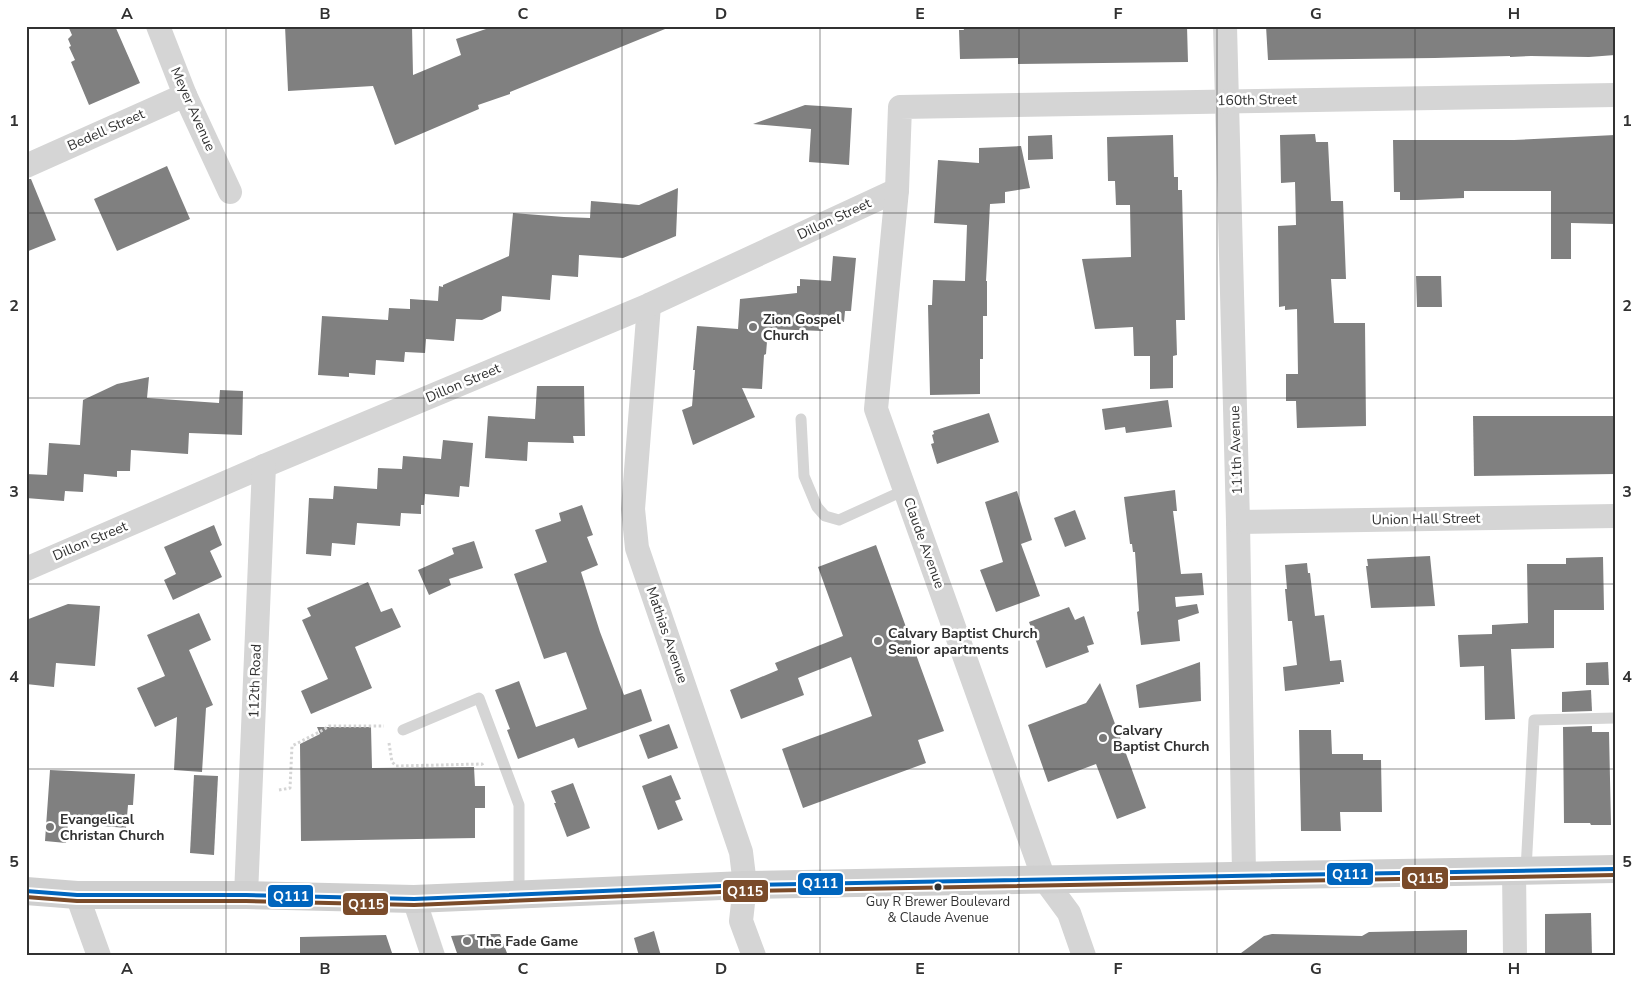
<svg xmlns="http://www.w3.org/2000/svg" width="1641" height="982" viewBox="0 0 1641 982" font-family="'Nunito Sans',sans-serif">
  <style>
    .building { fill: #808080 }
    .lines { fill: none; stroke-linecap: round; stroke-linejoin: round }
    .path { stroke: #d5d5d5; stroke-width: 3; stroke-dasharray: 2.5 2.5; stroke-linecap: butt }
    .lane { stroke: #d5d5d5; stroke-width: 11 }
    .street { stroke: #d5d5d5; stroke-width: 24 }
    .secondary { stroke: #cfcfcf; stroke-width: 28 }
    .bus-1-casing { stroke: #fff; stroke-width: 8 }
    .bus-2-casing { stroke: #fff; stroke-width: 8 }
    .bus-1 { stroke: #0065bd; stroke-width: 4 }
    .bus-2 { stroke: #7a4b2a; stroke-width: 4 }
    .grid { fill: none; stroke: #313131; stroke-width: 1; stroke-opacity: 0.55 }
    .poi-dot { fill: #797979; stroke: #fff; stroke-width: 2 }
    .bus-dot { fill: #313131; stroke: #fff; stroke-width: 2 }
    .labels { text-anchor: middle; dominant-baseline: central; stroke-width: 5; stroke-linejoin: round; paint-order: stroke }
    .bus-label { font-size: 13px; fill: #313131; stroke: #fff }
    .street-label { font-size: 14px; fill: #313131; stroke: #fff }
    .poi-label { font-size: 14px; font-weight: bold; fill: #313131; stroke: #fff; text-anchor: start }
    .line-badge { stroke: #fff; stroke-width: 2 }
    .badge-label { font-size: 14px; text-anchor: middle; font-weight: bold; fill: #fff }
    .neatline { fill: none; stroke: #313131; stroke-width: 2 }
    .grid-label { font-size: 16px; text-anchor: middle; font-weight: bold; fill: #313131 }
  </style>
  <rect width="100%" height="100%" fill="#fff"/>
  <!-- building -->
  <g class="building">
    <polygon points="68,26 115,26 140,83 89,105 71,62 75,60 69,47 71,46 68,39 72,35"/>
    <polygon points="285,26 412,26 413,75 461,55 456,39 495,26 670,27 510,92 510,94 478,105 479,109 395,145 373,86 288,91"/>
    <polygon points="980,26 1187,26 1188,62 1018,64 1018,58 960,59 959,30 964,30 963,27"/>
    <polygon points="1266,26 1615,26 1615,55 1589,57 1531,56 1510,57 1510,56 1435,58 1268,60"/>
    <polygon points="805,105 852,108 849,165 809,162 811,129 753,124"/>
    <polygon points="1315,134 1316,142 1328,142 1331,201 1343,201 1346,279 1331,279 1334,323 1365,323 1366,426 1297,428 1296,401 1286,401 1286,374 1298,374 1297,309 1285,310 1285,306 1279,307 1278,226 1296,225 1295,182 1281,183 1280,135"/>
    <polygon points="1052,135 1053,159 1028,160 1028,136"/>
    <polygon points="1173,135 1174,177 1178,177 1178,190 1182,190 1185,320 1176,320 1177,355 1173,356 1173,388 1150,389 1150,356 1134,356 1133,327 1095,329 1082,259 1131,257 1130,205 1116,205 1115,181 1108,181 1107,137"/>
    <polygon points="1615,135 1615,224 1571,223 1571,259 1551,259 1551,191 1464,191 1464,198 1417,200 1400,200 1400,192 1394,192 1393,140 1514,140"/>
    <polygon points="1021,146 1030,188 1005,192 1005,203 990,204 986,281 987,281 987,316 983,316 983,359 980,359 980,394 930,395 928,305 932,305 933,280 965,281 967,225 934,223 938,160 979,163 979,148"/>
    <polygon points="167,166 190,219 117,251 94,199"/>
    <polygon points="26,179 31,179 56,240 26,252"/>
    <polygon points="678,188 676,236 623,258 579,255 578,277 552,275 550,300 502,296 501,311 482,320 456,319 454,341 426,339 425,353 405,352 404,362 376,360 375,375 349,373 349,377 318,375 322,316 388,320 389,308 410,309 410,299 438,301 439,286 443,287 443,285 509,256 513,213 564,217 590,218 591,201 639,205"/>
    <polygon points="833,256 856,258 851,311 845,311 844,322 823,320 823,331 768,329 766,354 764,355 762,389 742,388 755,417 693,445 682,410 692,406 695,370 693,370 697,326 738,329 740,299 797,293 797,286 800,286 800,279 831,281"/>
    <polygon points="1416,276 1441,276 1442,307 1417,307"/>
    <polygon points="149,377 147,398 219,403 220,390 243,391 242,435 189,433 188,454 131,450 130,471 117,471 117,477 84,474 83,492 65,491 64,501 26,498 26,474 47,475 49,443 80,445 83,400 117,384"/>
    <polygon points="537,386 584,386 585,436 573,436 574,443 528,442 527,461 485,458 488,416 535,419"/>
    <polygon points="1168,400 1172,427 1126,433 1125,427 1105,430 1102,409"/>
    <polygon points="989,413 999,442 937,464 931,444 934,443 932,435 934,434 933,431"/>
    <polygon points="1473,416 1615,416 1615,474 1474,476"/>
    <polygon points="443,440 473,443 469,487 460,486 459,497 425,494 424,505 421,505 421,514 401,513 400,526 357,523 355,545 332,543 331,556 306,554 309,498 333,499 334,486 377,489 378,468 402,469 403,456 441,459"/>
    <polygon points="1175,490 1177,511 1173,511 1181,574 1202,573 1204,595 1175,597 1176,607 1197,604 1199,613 1178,620 1180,641 1141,645 1137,612 1139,611 1135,552 1133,552 1132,544 1130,544 1124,497"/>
    <polygon points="1017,491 1032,540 1021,544 1040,596 996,612 980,570 1003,562 985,502"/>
    <polygon points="582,505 593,535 587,537 598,565 581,572 600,632 624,695 641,689 652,721 578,748 574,738 518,759 507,730 510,729 495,690 519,681 536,727 587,709 566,652 544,659 514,574 547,562 535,530 561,521 559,513"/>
    <polygon points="1075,510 1086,539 1065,547 1054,518"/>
    <polygon points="214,525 222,545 210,551 222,577 173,600 164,580 176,574 164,547"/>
    <polygon points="474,541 483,568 449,579 451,585 429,595 418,570 454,554 452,548"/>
    <polygon points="876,545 944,731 918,740 926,763 803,808 782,749 872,716 851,657 798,678 804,695 741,719 730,690 778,670 775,663 843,636 818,567"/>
    <polygon points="1430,556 1435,606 1371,608 1366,566 1368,566 1367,559"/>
    <polygon points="1603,557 1604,610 1554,610 1554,648 1511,649 1515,719 1485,720 1484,666 1460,667 1458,635 1492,634 1492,625 1528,623 1527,564 1566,564 1566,558"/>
    <polygon points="1307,563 1308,573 1310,573 1315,616 1324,615 1330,661 1341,660 1344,682 1340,682 1340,684 1285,691 1283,667 1297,665 1292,621 1288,621 1285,589 1287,589 1285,565"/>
    <polygon points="368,582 381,612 392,608 401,627 355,647 372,688 311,714 301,691 328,679 302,620 311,616 307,608"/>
    <polygon points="68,604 100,606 95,666 56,663 54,687 26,684 26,620"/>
    <polygon points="1069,607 1075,620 1084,616 1094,644 1087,646 1089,652 1046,668 1029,622"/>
    <polygon points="199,613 211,640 189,650 213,705 206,708 202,772 174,770 177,717 155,727 137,688 165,676 147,635"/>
    <polygon points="1200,662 1201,701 1139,708 1136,685"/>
    <polygon points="1608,662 1609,685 1586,685 1586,663"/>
    <polygon points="1100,683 1146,808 1117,819 1096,764 1048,782 1028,725 1086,703"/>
    <polygon points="1591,690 1592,711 1562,712 1562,692"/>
    <polygon points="669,724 678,748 648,759 639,735"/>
    <polygon points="1592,726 1592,732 1609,732 1611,825 1591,825 1590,823 1564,823 1563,727"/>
    <polygon points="317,727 371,727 372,768 474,767 475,786 485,786 485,808 475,808 475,838 301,841 300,744 320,734"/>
    <polygon points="1299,730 1331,730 1332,754 1363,754 1363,760 1381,760 1382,812 1340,812 1341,831 1301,831"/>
    <polygon points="50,770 135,774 133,805 128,805 126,828 68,823 66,843 45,841"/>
    <polygon points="194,775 218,776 214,855 190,853"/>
    <polygon points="671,775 681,799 675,801 683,820 658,830 642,786"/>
    <polygon points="573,783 590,828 567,837 554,803 556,803 551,791"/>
    <polygon points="1591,913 1592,956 1545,956 1545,914"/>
    <polygon points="1467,930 1467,956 1237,956 1264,936 1272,934 1362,936 1369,932"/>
    <polygon points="654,931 661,956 639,956 634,938"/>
    <polygon points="476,934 500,934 508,956 458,956 451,936"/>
    <polygon points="386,935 393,956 300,956 300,937"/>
  </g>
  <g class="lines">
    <!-- path -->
    <g class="path">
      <polyline points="389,743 392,762 396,766 482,764 483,766"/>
      <polyline points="279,790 290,788 292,746 323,730 329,726 384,726"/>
    </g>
    <!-- lane -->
    <g class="lane">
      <polyline points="801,419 804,476 817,507 825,516 839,520 905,490"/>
      <polyline points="403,730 479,698 519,805 519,894"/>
      <polyline points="1526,870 1534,720 1615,718"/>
    </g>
    <!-- street -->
    <g class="street">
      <polyline points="158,26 185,95 230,192"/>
      <polyline points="1225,26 1238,522 1244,874"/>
      <polyline points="26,166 185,95"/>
      <polyline points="649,305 633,509 637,548 741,852 745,885 741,921 754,956"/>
      <polyline points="1238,522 1615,516"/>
      <polyline points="26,569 264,466 649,305 897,190"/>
      <polyline points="1514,870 1515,956"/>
      <polyline points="77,895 99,956"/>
      <polyline points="246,895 264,466"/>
      <polyline points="414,899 433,956"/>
      <polyline points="1084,956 1069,913 1044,879 876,409 897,190 900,107 1615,95"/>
    </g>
    <!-- secondary -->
    <polyline class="secondary" points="26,891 77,895 246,895 414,899 745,885 1615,869"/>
    <!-- bus-1 casing -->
    <g class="bus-1-casing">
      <polyline id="bus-1" points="26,891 77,895 246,895 414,899 745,885 1615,869"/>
    </g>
    <!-- bus-2 casing -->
    <g class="bus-2-casing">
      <polyline id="bus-2" points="26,897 77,901 246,901 414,905 745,891 1615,875"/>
    </g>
    <!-- bus-1 -->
    <use href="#bus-1" class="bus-1"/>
    <!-- bus-2 -->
    <use href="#bus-2" class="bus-2"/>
  </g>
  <!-- grid -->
  <path class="grid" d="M 226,26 L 226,956M 424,26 L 424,956M 622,26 L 622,956M 820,26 L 820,956M 1019,26 L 1019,956M 1217,26 L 1217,956M 1415,26 L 1415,956M 26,213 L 1615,213M 26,398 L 1615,398M 26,584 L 1615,584M 26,769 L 1615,769"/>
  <!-- markers -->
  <g class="poi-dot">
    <circle cx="753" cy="327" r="5"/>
    <circle cx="878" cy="641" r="5"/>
    <circle cx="1103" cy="738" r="5"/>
    <circle cx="50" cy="827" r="5"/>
    <circle cx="467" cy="941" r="5"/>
  </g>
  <circle class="bus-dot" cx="938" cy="887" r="4.5"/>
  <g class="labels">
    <!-- bus labels -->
    <g class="bus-label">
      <text x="938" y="902">Guy R Brewer Boulevard<tspan x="938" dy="16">&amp; Claude Avenue</tspan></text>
    </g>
    <!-- street labels -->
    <g class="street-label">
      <text transform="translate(1257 100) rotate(-1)">160th Street</text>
      <text transform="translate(193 109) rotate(66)">Meyer Avenue</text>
      <text transform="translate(106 130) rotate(-24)">Bedell Street</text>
      <text transform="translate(834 219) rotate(-25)">Dillon Street</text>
      <text transform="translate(463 383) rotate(-23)">Dillon Street</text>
      <text transform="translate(1236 450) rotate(-92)">111th Avenue</text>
      <text transform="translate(1426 519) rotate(-1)">Union Hall Street</text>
      <text transform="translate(90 541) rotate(-23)">Dillon Street</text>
      <text transform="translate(924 543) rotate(70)">Claude Avenue</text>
      <text transform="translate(667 635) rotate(71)">Mathias Avenue</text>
      <text transform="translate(255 681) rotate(-88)">112th Road</text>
    </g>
    <!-- poi labels -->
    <g class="poi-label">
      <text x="763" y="319">Zion Gospel<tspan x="763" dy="16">Church</tspan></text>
      <text x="888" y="633">Calvary Baptist Church<tspan x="888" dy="16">Senior apartments</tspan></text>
      <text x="1113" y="730">Calvary<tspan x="1113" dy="16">Baptist Church</tspan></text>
      <text x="60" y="819">Evangelical<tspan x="60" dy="16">Christan Church</tspan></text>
      <text x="477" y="941">The Fade Game</text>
    </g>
  </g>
  <g class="line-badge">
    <rect x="1326" y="862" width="48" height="24" rx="5" fill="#0065bd"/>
    <rect x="1401" y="866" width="48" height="24" rx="5" fill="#7a4b2a"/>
    <rect x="797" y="872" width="47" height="24" rx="5" fill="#0065bd"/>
    <rect x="722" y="879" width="47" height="24" rx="5" fill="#7a4b2a"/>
    <rect x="267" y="884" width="47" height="24" rx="5" fill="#0065bd"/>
    <rect x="342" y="892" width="47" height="24" rx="5" fill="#7a4b2a"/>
  </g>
  <g class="badge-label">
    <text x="1350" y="879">Q111</text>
    <text x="1425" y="883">Q115</text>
    <text x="820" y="888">Q111</text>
    <text x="745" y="896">Q115</text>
    <text x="291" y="901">Q111</text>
    <text x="366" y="909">Q115</text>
  </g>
  <!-- border -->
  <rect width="1641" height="982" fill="none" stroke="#ffffff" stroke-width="55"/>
  <rect x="28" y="28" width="1586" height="926" class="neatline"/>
  <g class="grid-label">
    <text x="127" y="19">A</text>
    <text x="325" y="19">B</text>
    <text x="523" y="19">C</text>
    <text x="721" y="19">D</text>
    <text x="920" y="19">E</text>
    <text x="1118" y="19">F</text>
    <text x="1316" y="19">G</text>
    <text x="1514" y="19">H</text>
    <text x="14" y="126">1</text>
    <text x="1627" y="126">1</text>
    <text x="14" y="311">2</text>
    <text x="1627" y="311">2</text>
    <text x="14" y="497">3</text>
    <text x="1627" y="497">3</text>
    <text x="14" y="682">4</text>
    <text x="1627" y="682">4</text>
    <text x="14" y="867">5</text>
    <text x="1627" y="867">5</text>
    <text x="127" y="974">A</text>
    <text x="325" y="974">B</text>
    <text x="523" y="974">C</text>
    <text x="721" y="974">D</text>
    <text x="920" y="974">E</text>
    <text x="1118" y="974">F</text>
    <text x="1316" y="974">G</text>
    <text x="1514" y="974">H</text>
  </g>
</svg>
